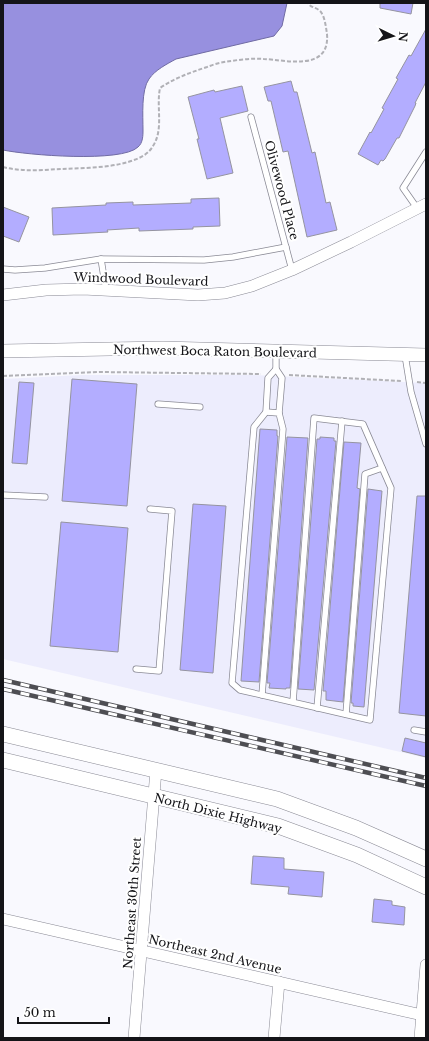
<svg xmlns="http://www.w3.org/2000/svg" width="429" height="1041" viewBox="0 0 429 1041" font-family="'Libre Baskerville',serif">
  <style>
    .built { fill: #ededfd }
    .water { fill: #9790df; stroke: #706ba3 }
    .building { fill: #b3adff; stroke: #9594a0 }
    .lines { fill: none; stroke-linecap: round; stroke-linejoin: round }
    .service-casing { stroke: #8a8a95; stroke-width: 7 }
    .minor-casing { stroke: #8a8a95; stroke-width: 12 }
    .tertiary-casing { stroke: #8a8a95; stroke-width: 14 }
    .secondary-casing { stroke: #8a8a95; stroke-width: 16 }
    .path { stroke: #b1b1b6; stroke-width: 2; stroke-dasharray: 4 2; stroke-linecap: butt }
    .service { stroke: #fff; stroke-width: 5.5 }
    .minor { stroke: #fff; stroke-width: 11 }
    .tertiary { stroke: #fff; stroke-width: 13 }
    .secondary { stroke: #fff; stroke-width: 15 }
    .rail-casing { stroke: #4e4e53; stroke-width: 4.5 }
    .rail { stroke: #fff; stroke-width: 3; stroke-dasharray: 9; stroke-linecap: butt }
    .labels { text-anchor: middle; dominant-baseline: central; stroke-width: 4; stroke-linejoin: round; paint-order: stroke }
    .street-label { font-size: 12px; fill: #141418; stroke: #fff }
  </style>
  <rect width="100%" height="100%" fill="#f9f9fe"/>
  <!-- built -->
  <polygon class="built" points="82,375 254,375 426,383 426,758 3,659 3,379"/>
  <!-- water -->
  <path class="water" d="M 3,3 L 287,3 L 282,26 L 274,36 L 176,59 C 167,64 155,70 149,79 C 141,90 143,116 143,130 C 143,135 143,143 138,147 C 122,163 26,155 3,150 Z"/>
  <!-- building -->
  <g class="building">
    <polygon points="380,3 413,3 411,14 380,8"/>
    <polygon points="426,29 426,82 415,103 416,103 415,106 399,138 397,138 385,159 383,161 381,160 378,165 358,154 370,132 371,133 384,109 382,108 398,79 396,78 409,55 411,56"/>
    <polygon points="291,81 294,92 297,92 312,153 315,152 326,203 330,202 337,230 307,237 288,151 283,152 271,101 268,101 264,87"/>
    <polygon points="242,86 248,111 220,118 233,173 207,179 197,139 199,139 188,97 214,90 215,92"/>
    <polygon points="219,198 220,226 193,227 193,229 139,231 139,228 107,230 108,232 53,235 52,208 106,205 106,203 133,202 133,205 191,203 191,199"/>
    <polygon points="3,207 29,217 19,242 3,236"/>
    <polygon points="72,379 137,384 127,506 62,501"/>
    <polygon points="19,382 34,383 27,464 12,463"/>
    <polygon points="260,429 277,430 277,436 278,436 259,682 241,681"/>
    <polygon points="287,437 308,438 290,688 286,688 286,689 269,688 270,683 267,683"/>
    <polygon points="320,437 334,438 334,441 336,441 314,690 298,689 317,439 320,439"/>
    <polygon points="344,442 361,443 357,488 360,489 343,702 326,700 326,691 323,691"/>
    <polygon points="368,489 382,491 364,707 353,706 353,703 351,703"/>
    <polygon points="417,496 426,496 426,716 399,713"/>
    <polygon points="193,504 226,506 213,673 180,670"/>
    <polygon points="61,522 128,528 118,652 50,646"/>
    <polygon points="405,738 426,743 426,757 402,751"/>
    <polygon points="253,856 284,858 284,869 324,872 322,897 288,894 289,887 251,884"/>
    <polygon points="374,899 392,901 392,905 405,907 404,925 372,922"/>
  </g>
  <g class="lines">
    <!-- service casing -->
    <g class="service-casing">
      <g id="service">
        <polyline points="251,117 292,270"/>
        <polyline points="417,208 403,188 426,152"/>
        <polyline points="101,259 106,290"/>
        <polyline points="3,269 15,270 45,268 101,259 204,260 233,257 286,247"/>
        <polyline points="276,351 276,369 268,378 266,412 254,427 232,683 240,690 370,720 391,488 363,424 314,418 293,702"/>
        <polyline points="405,355 411,392 426,444"/>
        <polyline points="276,369 282,378 279,413"/>
        <polyline points="158,404 200,407"/>
        <polyline points="3,495 45,497"/>
        <polyline points="136,669 159,671 172,511 150,509"/>
        <polyline points="262,695 283,429 279,413 266,412"/>
        <polyline points="317,708 342,421"/>
        <polyline points="346,714 365,474 382,468"/>
        <polyline points="414,730 426,732"/>
      </g>
    </g>
    <!-- minor casing -->
    <g class="minor-casing">
      <g id="minor">
        <polyline points="3,295 46,290 83,289 198,295 225,293 252,286 292,270 351,242 426,204"/>
        <polyline points="3,919 422,1015"/>
        <polyline points="134,1038 156,770"/>
        <polyline points="274,1038 279,982"/>
        <polyline points="420,1038 426,965"/>
      </g>
    </g>
    <!-- tertiary casing -->
    <g class="tertiary-casing">
      <polyline id="tertiary" points="3,351 163,348 426,355"/>
    </g>
    <!-- secondary casing -->
    <g class="secondary-casing">
      <g id="secondary">
        <polyline points="3,734 277,799 356,828 426,859"/>
        <polyline points="3,760 278,826 357,855 426,887"/>
      </g>
    </g>
    <!-- path -->
    <g class="path">
      <path d="M 3,167 C 22,172 42,170 61,169 C 83,168 107,168 128,162 C 138,159 148,155 153,146 C 164,129 156,107 160,88 C 175,78 189,73 207,67 C 212,65 218,63 224,62 C 237,60 251,58 264,59 C 286,60 330,72 327,34 C 326,28 325,16 320,11 C 316,7 311,8 308,3"/>
      <polyline points="289,375 401,381"/>
      <polyline points="3,376 99,372 261,374"/>
      <polyline points="417,382 426,383"/>
    </g>
    <!-- service -->
    <use href="#service" class="service"/>
    <!-- minor -->
    <use href="#minor" class="minor"/>
    <!-- tertiary -->
    <use href="#tertiary" class="tertiary"/>
    <!-- secondary -->
    <use href="#secondary" class="secondary"/>
    <!-- rail casing -->
    <g class="rail-casing">
      <g id="rail">
        <polyline points="3,680 426,778"/>
        <polyline points="3,689 426,786"/>
      </g>
    </g>
    <!-- rail -->
    <use href="#rail" class="rail"/>
  </g>
  <g class="labels">
    <!-- street labels -->
    <g class="street-label">
      <text transform="translate(282 190) rotate(75)">Olivewood Place</text>
      <text transform="translate(141 279) rotate(2)">Windwood Boulevard</text>
      <text transform="translate(215 351) rotate(1)">Northwest Boca Raton Boulevard</text>
      <text transform="translate(218 813) rotate(14)">North Dixie Highway</text>
      <text transform="translate(132 903) rotate(-86)">Northeast 30th Street</text>
      <text transform="translate(215 954) rotate(13)">Northeast 2nd Avenue</text>
    </g>
  </g>
  <!-- border -->
  <rect width="429" height="1041" fill="none" stroke="#141418" stroke-width="8"/>
  <!-- north arrow -->
  <g transform="translate(393 36) rotate(95)" stroke="#ffffff" stroke-width="3" paint-order="stroke">
  <path d="M0-3L7 15L0 10L-7 15Z" fill="#141418"/>
  <text y="-6" font-size="11" font-weight="bold" text-anchor="middle" fill="#141418">N</text>
  </g>
  <!-- scale -->
  <path d="M18 1017v6h91v-6" fill="none" stroke="#141418" stroke-width="2"/>
  <text x="24" y="1017" font-size="12" fill="#141418" stroke="#ffffff" stroke-width="3" paint-order="stroke">50 m</text>
</svg>
